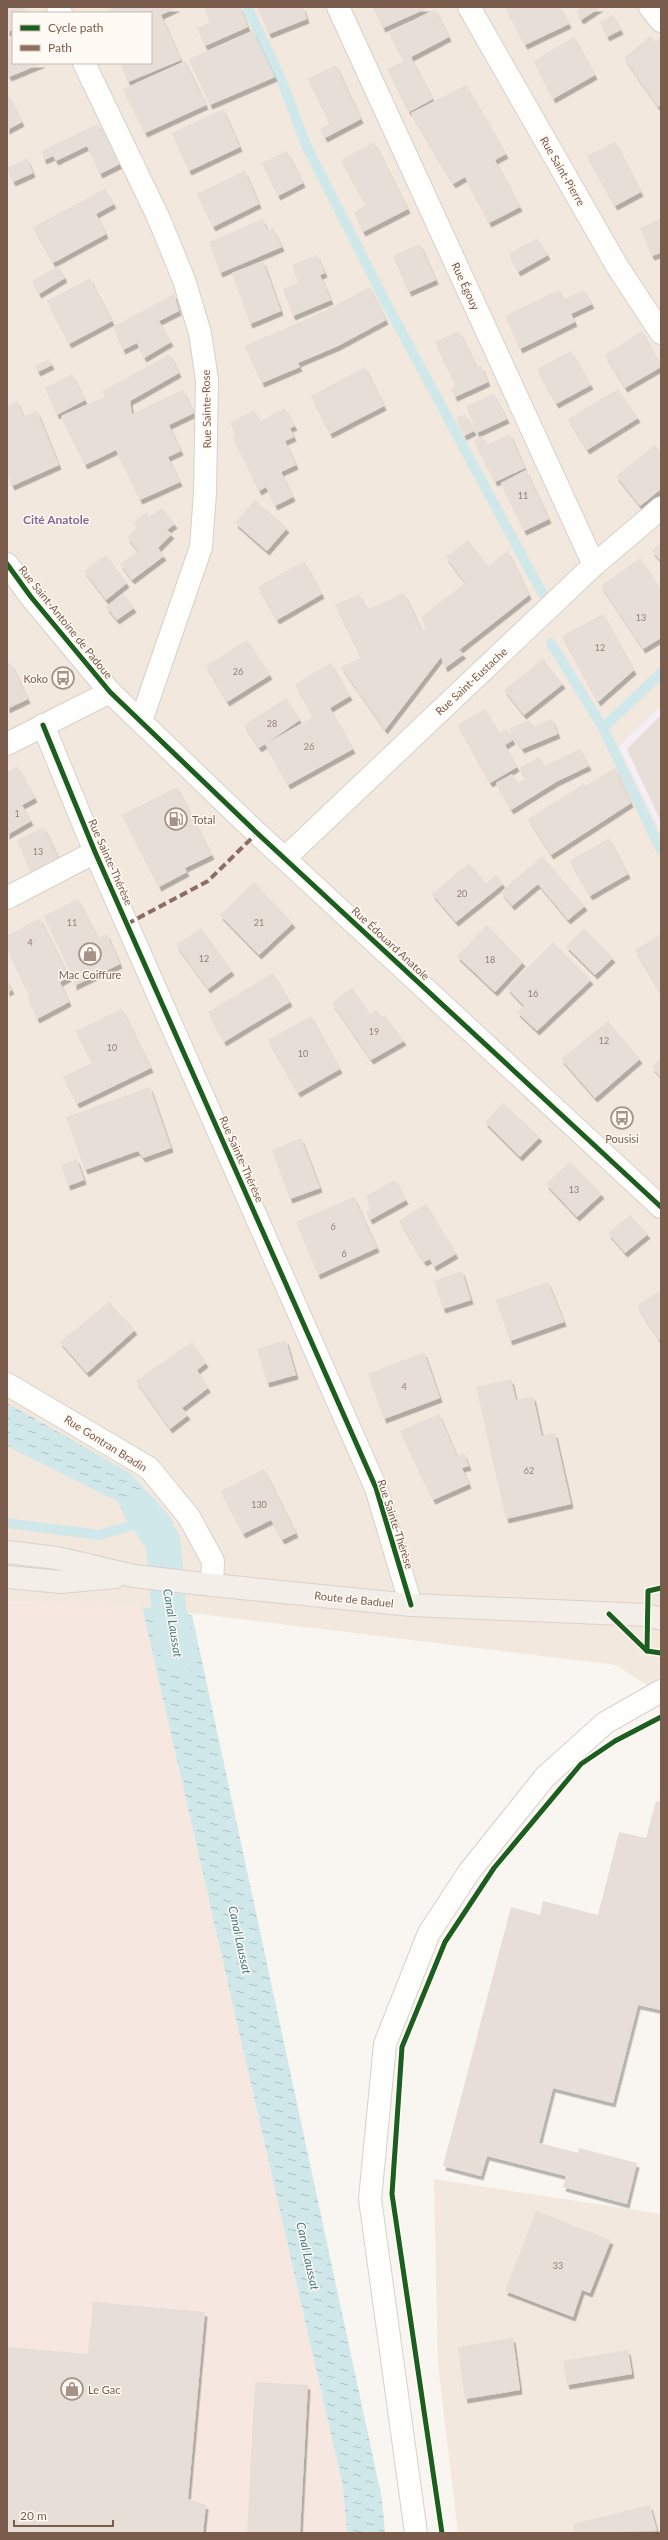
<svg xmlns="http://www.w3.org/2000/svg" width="668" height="2540" viewBox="0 0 668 2540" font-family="Lato,sans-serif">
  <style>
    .residential { fill: #f2e8de; fill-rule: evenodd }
    .commercial { fill: #f6e8e1 }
    .education { fill: #f6eef6 }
    .water { fill: url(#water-ripples) }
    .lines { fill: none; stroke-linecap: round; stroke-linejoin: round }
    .stream { stroke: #d0e8ea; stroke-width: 10 }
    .canal { stroke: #d0e8ea; stroke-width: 35 }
    .building { fill: #e6ded7; filter: url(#shadow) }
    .minor-casing { stroke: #d7d1cb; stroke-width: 24 }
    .major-casing { stroke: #dad1cc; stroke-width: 24 }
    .minor { stroke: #fefefd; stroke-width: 22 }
    .major { stroke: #f3eee8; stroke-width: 22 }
    .quiet { stroke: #8d6e63; stroke-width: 4; stroke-dasharray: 8 4; stroke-linecap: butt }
    .cycleway-casing { stroke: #fffaf3; stroke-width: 8 }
    .cycleway { stroke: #1b5e20; stroke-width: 5 }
    .labels { text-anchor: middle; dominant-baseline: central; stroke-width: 3; stroke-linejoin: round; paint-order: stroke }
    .number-label { font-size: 9px; fill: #977e72 }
    .street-label { font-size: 11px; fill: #7a5c4d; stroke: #fffaf3 }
    .poi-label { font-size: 11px; fill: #7a5c4d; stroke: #fffaf3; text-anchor: start }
    .neighbourhood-label { font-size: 12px; font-weight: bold; fill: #846695; stroke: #fffaf3 }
    .water-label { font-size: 12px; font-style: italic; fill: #437c86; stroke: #fffaf3 }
  </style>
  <defs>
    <pattern id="water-ripples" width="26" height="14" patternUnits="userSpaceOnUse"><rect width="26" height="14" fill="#d0e8ea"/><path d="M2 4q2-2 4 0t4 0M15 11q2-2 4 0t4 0" fill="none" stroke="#aebfc0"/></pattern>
    <filter id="shadow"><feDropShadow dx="2.5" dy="4.5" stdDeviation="0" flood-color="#0004"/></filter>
  </defs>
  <rect width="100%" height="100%" fill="#f9f5f0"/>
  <!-- residential -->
  <g class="residential">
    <path d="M 7,7 L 661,7 L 661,1694 L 616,1665 L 142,1607 L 7,1602 ZM 13,13 L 151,13 L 151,63 L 13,63 Z"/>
    <polygon points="434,2179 661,2214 661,2533 458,2533 438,2364"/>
  </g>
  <!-- commercial -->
  <polygon class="commercial" points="7,1602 142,1607 343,2487 347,2533 7,2533"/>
  <!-- education -->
  <polygon class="education" points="661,706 661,833 619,746"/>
  <!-- water -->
  <g class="water">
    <polygon points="7,1403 130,1473 171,1518 181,1551 144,1546 117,1501 7,1446"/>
    <polygon points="142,1607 192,1615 382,2499 385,2533 347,2533 343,2487"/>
  </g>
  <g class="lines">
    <!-- stream -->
    <g class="stream">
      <polyline points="247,7 281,79 306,145 384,299 542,593"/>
      <polyline points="551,643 603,728 661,850"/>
      <polyline points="603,728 661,673"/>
      <polyline points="7,1523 100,1535 144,1522"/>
    </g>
    <!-- canal -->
    <polyline class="canal" points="140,1509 163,1541 169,1611 179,1658"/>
  </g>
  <!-- building -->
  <g class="building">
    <polygon points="7,7 24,7 26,13 13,13 13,30 7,32"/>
    <polygon points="116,7 178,7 161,15 181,60 128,82 120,63 151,63 151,13 103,13"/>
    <polygon points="207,7 240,7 248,27 205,46 197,28 210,22 204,8"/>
    <polygon points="257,7 303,7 307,19 269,34"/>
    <polygon points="373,7 430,7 383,28"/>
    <polygon points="505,7 560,7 569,24 525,45"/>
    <polygon points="581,7 601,7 581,20 576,11"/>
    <polygon points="435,9 449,37 411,57 433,99 409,112 387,69 404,61 389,33"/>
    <polygon points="613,15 621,30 607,37 600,22"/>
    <polygon points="253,31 275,77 210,105 189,59"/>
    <polygon points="651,36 655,43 660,38 661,40 661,105 658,107 624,58"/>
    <polygon points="574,37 595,75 553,99 534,61"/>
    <polygon points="13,38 13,63 43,63 9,77 7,73 7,40"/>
    <polygon points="185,61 206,105 145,133 123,89"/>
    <polygon points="336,65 361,119 325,138 320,129 330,124 308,79"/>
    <polygon points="466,85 506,154 495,160 520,207 489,223 465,177 453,184 411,113"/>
    <polygon points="7,93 22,122 7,130"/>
    <polygon points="223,109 240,147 189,171 172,133"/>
    <polygon points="98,124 101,132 106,130 122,163 100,174 87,146 56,161 53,156 44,160 41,151"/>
    <polygon points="374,142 408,209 363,232 354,212 366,205 341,160"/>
    <polygon points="615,142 641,192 615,206 587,156"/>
    <polygon points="287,151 303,183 278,196 262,163"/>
    <polygon points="27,158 33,173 13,182 7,168"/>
    <polygon points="245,171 259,204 213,227 197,194"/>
    <polygon points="105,189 114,204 96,214 106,234 53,263 33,227"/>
    <polygon points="263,219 267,230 273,228 282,247 220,273 209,242"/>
    <polygon points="660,219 661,253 652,256 640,228"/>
    <polygon points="537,238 548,255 518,272 509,254"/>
    <polygon points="420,244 436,280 409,292 393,256"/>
    <polygon points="317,255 325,273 320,275 331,300 293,316 283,289 298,283 292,265"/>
    <polygon points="263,261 281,311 250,324 232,273"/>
    <polygon points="58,266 65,278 39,294 32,281"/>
    <polygon points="90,278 112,321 69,344 47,301"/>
    <polygon points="370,287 386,320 338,346 298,363 300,367 262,383 245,346 323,312"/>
    <polygon points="559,290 564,299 584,290 592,304 571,314 575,322 520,349 505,316"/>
    <polygon points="174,294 179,311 159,321 171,342 144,358 137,343 123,350 113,327"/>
    <polygon points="459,331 477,368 481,366 488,382 455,397 451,389 456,386 435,342"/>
    <polygon points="642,331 661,367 625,388 605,355"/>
    <polygon points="571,351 591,385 556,404 537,369"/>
    <polygon points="170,354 179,373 130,401 132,414 183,390 194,413 169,425 181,451 168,457 180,482 140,500 116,450 85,465 61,416 104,397 103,391"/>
    <polygon points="49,359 52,365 38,372 35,366"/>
    <polygon points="365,367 384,406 330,434 311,396"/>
    <polygon points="72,374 85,400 57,415 45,388"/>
    <polygon points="618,389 638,418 587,450 568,419"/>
    <polygon points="494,394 507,419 477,433 466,406"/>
    <polygon points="17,401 24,417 37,411 59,465 12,486 7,475 7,406"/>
    <polygon points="285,408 295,426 290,428 294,437 285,441 296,465 281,472 293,497 275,506 266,487 259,491 232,436 236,434 230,423 254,410 260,421"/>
    <polygon points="465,414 474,431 464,436 456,418"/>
    <polygon points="510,434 525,468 495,482 474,441 482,436 487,445"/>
    <polygon points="655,445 661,453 661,489 640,506 616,476"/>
    <polygon points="526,470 549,519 524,531 501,483"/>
    <polygon points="255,500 287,528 267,551 235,523"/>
    <polygon points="162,508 175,524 167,530 172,534 158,548 164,556 132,580 120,564 138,551 127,537 138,528 134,522 147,512 149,517"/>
    <polygon points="468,540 488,566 508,551 529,595 459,650 464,654 445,668 441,657 385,730 341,667 361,658 335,605 359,594 367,610 404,593 422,631 427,629 421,617 465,583 446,557"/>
    <polygon points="661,543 661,561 652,551"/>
    <polygon points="106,555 127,583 106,600 84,571"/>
    <polygon points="640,558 661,590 661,638 643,649 601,586"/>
    <polygon points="304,561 322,594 277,620 258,587"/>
    <polygon points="124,594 134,608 117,620 106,607"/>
    <polygon points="603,614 634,670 598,702 562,636"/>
    <polygon points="247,640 270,675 227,702 206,666"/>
    <polygon points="543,659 563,684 524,715 504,690"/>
    <polygon points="11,663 28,699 7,709 7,665"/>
    <polygon points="331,663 350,696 330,708 353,749 288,785 265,744 259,748 244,725 286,698 300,720 267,743 313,717 295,684"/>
    <polygon points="485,709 499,733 507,729 513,740 505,745 517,767 490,783 458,725"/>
    <polygon points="661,715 661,821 627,749"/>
    <polygon points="552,719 558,734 522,749 509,729 529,720 532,727"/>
    <polygon points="580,749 589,766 556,782 511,810 496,783 512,774 517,783 526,779 519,768 539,757 544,766"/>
    <polygon points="17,766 35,798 22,805 31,821 7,835 7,772"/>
    <polygon points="615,768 631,803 551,855 528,819 584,784 585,786"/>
    <polygon points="177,787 212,855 185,868 187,872 159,887 122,815"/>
    <polygon points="44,827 60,862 32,875 17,840"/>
    <polygon points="609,838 628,874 590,896 570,861"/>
    <polygon points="542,856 585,906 568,920 538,884 512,906 501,892"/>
    <polygon points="469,863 486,883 496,875 503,884 456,922 432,894"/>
    <polygon points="254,882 293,923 259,955 220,915"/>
    <polygon points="78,899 98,938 107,934 120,964 74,986 74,979 44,916"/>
    <polygon points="40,918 69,977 60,982 69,1002 37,1019 28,999 30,997 7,949 7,936"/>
    <polygon points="487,925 523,962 495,992 457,956"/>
    <polygon points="201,928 232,971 208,989 176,945"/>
    <polygon points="584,929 613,958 595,975 566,946"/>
    <polygon points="661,934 661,994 635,950"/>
    <polygon points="553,942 591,980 537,1031 517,1012 524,1006 507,988"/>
    <polygon points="273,973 290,1002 224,1042 208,1012"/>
    <polygon points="7,980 12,990 7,992"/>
    <polygon points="352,988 370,1014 376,1010 382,1017 385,1015 404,1041 371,1060 332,1003"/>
    <polygon points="122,1009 151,1068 77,1104 63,1077 92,1063 76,1031"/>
    <polygon points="311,1016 340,1069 298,1093 268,1040"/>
    <polygon points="608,1021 640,1059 595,1098 561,1059"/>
    <polygon points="661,1059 661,1078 652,1067"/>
    <polygon points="150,1087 171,1148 143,1158 138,1151 85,1170 66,1117"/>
    <polygon points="503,1103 540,1137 520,1157 485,1122"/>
    <polygon points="301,1138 320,1188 290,1199 272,1150"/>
    <polygon points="77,1159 84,1180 68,1186 61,1165"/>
    <polygon points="570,1162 602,1194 577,1217 546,1184"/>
    <polygon points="395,1180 406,1200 370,1220 366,1212 370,1210 368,1206 371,1204 366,1196"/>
    <polygon points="354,1197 377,1248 318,1275 296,1222"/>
    <polygon points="426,1204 456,1254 434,1267 430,1259 424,1262 399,1221"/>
    <polygon points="630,1215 648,1234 625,1253 608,1233"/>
    <polygon points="462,1271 471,1300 443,1309 434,1281"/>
    <polygon points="548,1282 564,1322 510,1341 496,1300"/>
    <polygon points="661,1290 661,1339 659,1340 637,1306"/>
    <polygon points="109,1302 135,1330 87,1373 60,1342"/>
    <polygon points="286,1340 296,1375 267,1383 257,1349"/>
    <polygon points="192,1342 206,1363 197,1370 208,1388 182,1408 188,1415 170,1429 136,1381"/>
    <polygon points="424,1352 440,1398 384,1419 368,1374"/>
    <polygon points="511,1379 516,1400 533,1396 542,1436 555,1433 571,1504 506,1519 476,1387"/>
    <polygon points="439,1414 457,1456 464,1453 469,1466 462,1468 469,1484 433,1500 400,1431"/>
    <polygon points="264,1469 296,1533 282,1540 271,1520 243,1534 221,1491"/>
    <polygon points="656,1801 661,1802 661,2010 638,2005 613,2103 553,2088 539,2143 578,2153 579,2148 637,2163 627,2204 563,2187 566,2176 487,2156 481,2176 443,2166 511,1907 540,1915 543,1901 598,1915 619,1832 646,1838"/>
    <polygon points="536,2211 611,2240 590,2293 582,2290 573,2317 505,2291"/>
    <polygon points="93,2302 205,2312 188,2499 206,2505 203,2533 7,2533 7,2347 88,2354"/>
    <polygon points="513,2338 520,2390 465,2399 458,2347"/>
    <polygon points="628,2350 632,2374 567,2385 563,2361"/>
    <polygon points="255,2382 308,2385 300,2533 247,2533"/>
    <polygon points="650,2505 657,2531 575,2533 573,2524"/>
  </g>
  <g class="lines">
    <!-- minor casing -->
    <g class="minor-casing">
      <g id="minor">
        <polyline points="58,7 61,13"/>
        <polyline points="338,7 594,565"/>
        <polyline points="469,7 617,266 661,333"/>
        <polyline points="650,7 661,21"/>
        <polyline points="84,63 159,219 184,280 200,333 207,380 205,493 201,547 141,721"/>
        <polyline points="7,564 31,597 110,692 257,833 661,1207"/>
        <polyline points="43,725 95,852 376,1488 411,1605"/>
        <polyline points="7,744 110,692"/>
        <polyline points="285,858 594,565 661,508"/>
        <polyline points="7,898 95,852"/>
        <polyline points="7,1384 149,1468 189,1517 213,1561 212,1585"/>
        <polyline points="416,2533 370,2199 385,2044 429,1933 469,1872 545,1777 605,1723 661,1691"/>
      </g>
    </g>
    <!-- major casing -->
    <g class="major-casing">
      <g id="major">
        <polyline points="7,1552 57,1558 134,1576 212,1585 411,1605 647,1615 661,1619"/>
        <polyline points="7,1577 61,1582 115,1577"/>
      </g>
    </g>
    <!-- minor -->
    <use href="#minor" class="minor"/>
    <!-- major -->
    <use href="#major" class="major"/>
    <!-- quiet -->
    <polyline class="quiet" points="127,924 208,881 257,833"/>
    <!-- cycleway casing -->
    <g class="cycleway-casing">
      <g id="cycleway">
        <polyline points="7,564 31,597 110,692 257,833 661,1207"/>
        <polyline points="43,725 95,852 376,1488 411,1605"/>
        <polyline points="609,1614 647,1651 661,1653"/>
        <polyline points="647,1651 648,1591 661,1588"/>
        <polyline points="442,2533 392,2194 402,2047 445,1942 494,1868 581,1764 615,1741 661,1717"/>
      </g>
    </g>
    <!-- cycleway -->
    <use href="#cycleway" class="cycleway"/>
  </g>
  <!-- icons -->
  <defs>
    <g id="bus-ring" transform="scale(1.15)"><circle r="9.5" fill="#fffaf3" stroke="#a69286" stroke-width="1.5"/><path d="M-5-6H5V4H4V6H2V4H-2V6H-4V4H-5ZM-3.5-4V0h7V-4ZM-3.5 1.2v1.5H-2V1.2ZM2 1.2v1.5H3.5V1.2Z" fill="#a69286"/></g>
    <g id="fuel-ring" transform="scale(1.15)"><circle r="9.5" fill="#fffaf3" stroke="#a69286" stroke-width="1.5"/><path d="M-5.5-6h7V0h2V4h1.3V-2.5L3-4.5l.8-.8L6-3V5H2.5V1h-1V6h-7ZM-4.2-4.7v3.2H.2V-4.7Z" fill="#a69286"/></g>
    <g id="shop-ring" transform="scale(1.15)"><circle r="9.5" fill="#fffaf3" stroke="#a69286" stroke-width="1.5"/><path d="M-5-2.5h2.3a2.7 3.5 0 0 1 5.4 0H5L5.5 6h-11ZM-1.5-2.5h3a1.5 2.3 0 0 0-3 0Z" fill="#a69286"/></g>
  </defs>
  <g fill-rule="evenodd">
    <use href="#bus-ring" x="63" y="678"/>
    <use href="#fuel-ring" x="176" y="819"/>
    <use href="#shop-ring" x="90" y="954"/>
    <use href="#bus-ring" x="622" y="1118"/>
    <use href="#shop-ring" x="72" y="2389"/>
  </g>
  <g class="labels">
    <!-- number labels -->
    <g class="number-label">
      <text x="523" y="495">11</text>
      <text x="641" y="617">13</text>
      <text x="600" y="647">12</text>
      <text x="238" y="671">26</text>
      <text x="272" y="723">28</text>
      <text x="309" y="746">26</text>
      <text x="17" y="813">1</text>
      <text x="38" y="851">13</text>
      <text x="462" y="893">20</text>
      <text x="72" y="922">11</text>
      <text x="259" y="922">21</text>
      <text x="30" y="942">4</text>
      <text x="204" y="958">12</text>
      <text x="490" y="959">18</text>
      <text x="533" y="993">16</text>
      <text x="374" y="1031">19</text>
      <text x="604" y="1040">12</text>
      <text x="112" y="1047">10</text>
      <text x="303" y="1053">10</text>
      <text x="574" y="1189">13</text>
      <text x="333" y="1226">6</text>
      <text x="344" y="1253">6</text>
      <text x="404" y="1386">4</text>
      <text x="529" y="1470">62</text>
      <text x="259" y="1504">130</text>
      <text x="558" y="2265">33</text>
    </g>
    <!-- street labels -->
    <g class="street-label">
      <text transform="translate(563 171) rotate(60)">Rue Saint-Pierre</text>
      <text transform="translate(466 286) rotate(65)">Rue Égouy</text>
      <text transform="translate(206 409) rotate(-91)">Rue Sainte-Rose</text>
      <text transform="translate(66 622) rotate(51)">Rue Saint-Antoine de Padoue</text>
      <text transform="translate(471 681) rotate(-43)">Rue Saint-Eustache</text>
      <text transform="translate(111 862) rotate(66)">Rue Sainte-Thérèse</text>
      <text transform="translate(391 943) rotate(43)">Rue Édouard Anatole</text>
      <text transform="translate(242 1159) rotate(66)">Rue Sainte-Thérèse</text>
      <text transform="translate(106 1443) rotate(32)">Rue Gontran Bradin</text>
      <text transform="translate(396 1524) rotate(72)">Rue Sainte-Thérèse</text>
      <text transform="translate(354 1599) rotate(6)">Route de Baduel</text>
    </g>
    <!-- poi labels -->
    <g class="poi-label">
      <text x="48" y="678" text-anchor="end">Koko</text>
      <text x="192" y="819">Total</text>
      <text x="90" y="974" text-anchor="middle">Mac Coiffure</text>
      <text x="622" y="1138" text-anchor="middle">Pousisi</text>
      <text x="88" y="2389">Le Gac</text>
    </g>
    <!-- neighbourhood labels -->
    <g class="neighbourhood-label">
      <text x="56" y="519">Cité Anatole</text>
    </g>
    <!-- water labels -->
    <g class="water-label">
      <text transform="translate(173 1623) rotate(81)">Canal Laussat</text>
      <text transform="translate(240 1940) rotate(78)">Canal Laussat</text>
      <text transform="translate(308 2256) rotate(78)">Canal Laussat</text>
    </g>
  </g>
  <!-- border -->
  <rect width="668" height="2540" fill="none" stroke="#7a5c4d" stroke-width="16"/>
  <!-- legend -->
  <rect x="12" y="12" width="140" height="52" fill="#fffaf3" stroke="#cabbb1"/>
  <rect x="20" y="25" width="20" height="6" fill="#1b5e20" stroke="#cabbb1"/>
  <text x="48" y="32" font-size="12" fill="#7a5c4d">Cycle path</text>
  <rect x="20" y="45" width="20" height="6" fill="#8d6e63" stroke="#cabbb1"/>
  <text x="48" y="52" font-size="12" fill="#7a5c4d">Path</text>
  <!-- scale -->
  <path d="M14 2520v6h99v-6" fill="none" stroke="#7a5c4d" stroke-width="2"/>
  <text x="20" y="2520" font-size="12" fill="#7a5c4d" stroke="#fffaf3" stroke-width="3" paint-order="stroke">20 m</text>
</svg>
